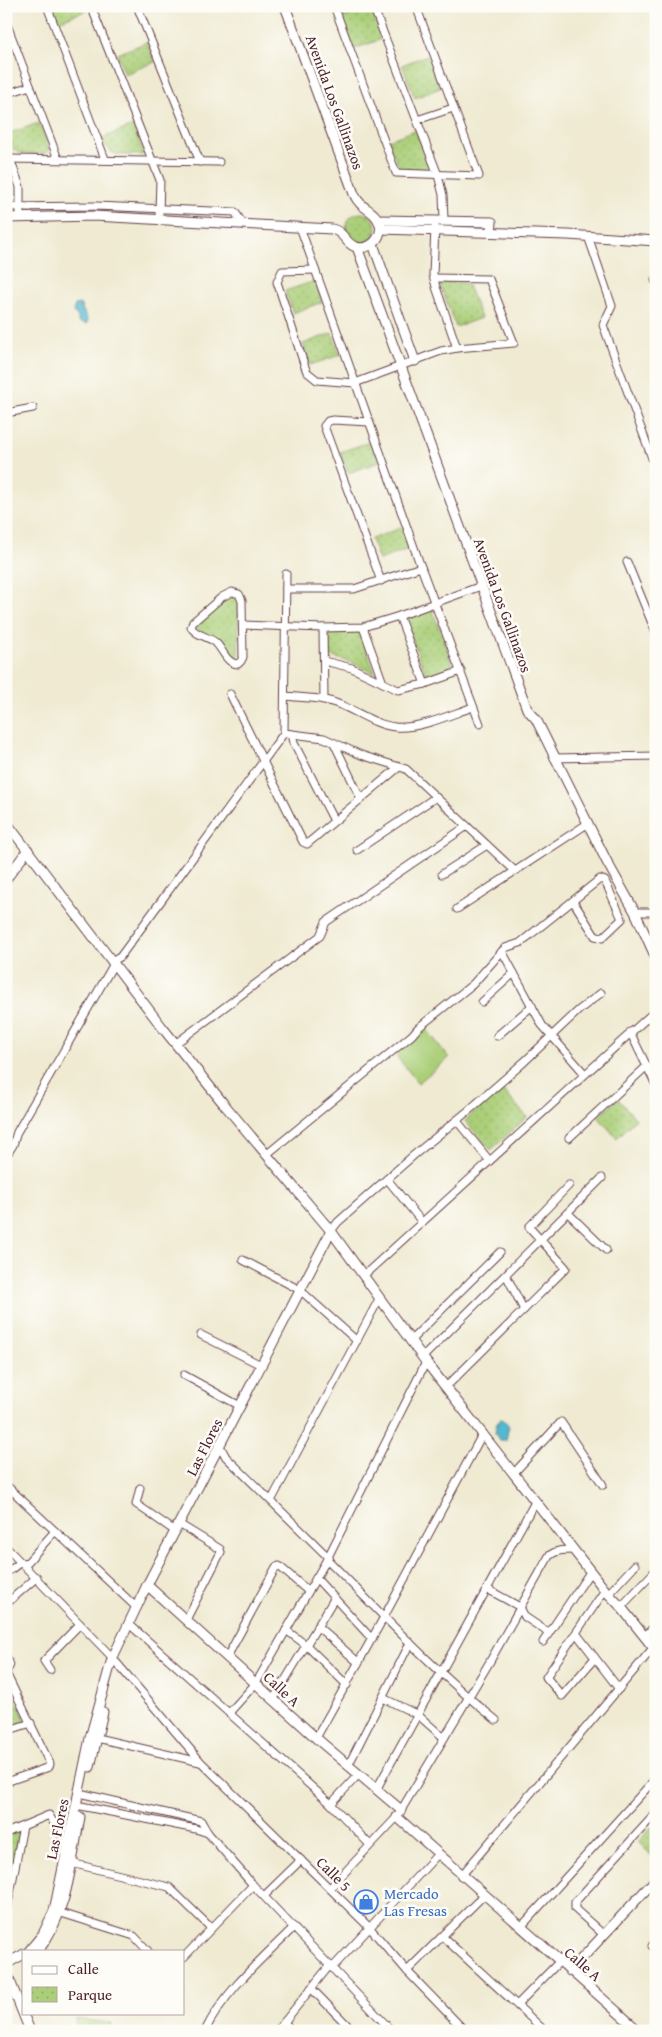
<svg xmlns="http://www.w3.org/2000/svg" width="662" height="2037" viewBox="0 0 662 2037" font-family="'Gentium Book Plus',serif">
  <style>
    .park { fill: url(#park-dots); stroke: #7a7752 }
    .pitch { fill: #aacf78; stroke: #7a7752 }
    .water { fill: url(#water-ripples); stroke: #4e6c7e }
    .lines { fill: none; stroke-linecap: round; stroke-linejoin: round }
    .minor-casing { stroke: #633d44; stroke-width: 9 }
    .tertiary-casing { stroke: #633d44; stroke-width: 11 }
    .minor { stroke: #fff; stroke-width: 7 }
    .tertiary { stroke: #fff; stroke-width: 9 }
    .labels { text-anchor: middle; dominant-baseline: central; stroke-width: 5; stroke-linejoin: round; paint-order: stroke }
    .street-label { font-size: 15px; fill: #4a1f2b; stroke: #fdfcf7 }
    .shop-label { font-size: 15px; fill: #366cbe; stroke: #fdfcf7; text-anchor: start }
  </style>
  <defs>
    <pattern id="park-dots" width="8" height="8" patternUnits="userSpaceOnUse" patternTransform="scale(1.25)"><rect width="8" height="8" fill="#aacf78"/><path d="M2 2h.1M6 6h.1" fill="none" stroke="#94b168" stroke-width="1.8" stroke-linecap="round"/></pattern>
    <pattern id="water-ripples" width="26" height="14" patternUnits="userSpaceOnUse" patternTransform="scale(1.25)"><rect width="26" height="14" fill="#52b9d0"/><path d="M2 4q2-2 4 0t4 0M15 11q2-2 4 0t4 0" fill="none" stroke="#4696a9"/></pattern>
  </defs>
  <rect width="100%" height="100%" fill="#fdfcf7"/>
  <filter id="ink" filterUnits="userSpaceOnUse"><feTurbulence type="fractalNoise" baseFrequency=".02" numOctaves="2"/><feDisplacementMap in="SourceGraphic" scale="10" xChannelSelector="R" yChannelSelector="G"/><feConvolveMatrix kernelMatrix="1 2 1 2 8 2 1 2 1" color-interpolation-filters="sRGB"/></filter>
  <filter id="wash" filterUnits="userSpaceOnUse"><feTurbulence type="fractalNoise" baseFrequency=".0096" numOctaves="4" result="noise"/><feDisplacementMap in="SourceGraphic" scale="20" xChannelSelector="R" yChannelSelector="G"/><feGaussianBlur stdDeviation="1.12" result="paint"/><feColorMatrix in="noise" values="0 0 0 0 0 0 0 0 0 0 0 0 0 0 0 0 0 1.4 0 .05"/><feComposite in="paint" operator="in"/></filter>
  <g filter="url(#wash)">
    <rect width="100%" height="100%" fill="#efead1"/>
    <!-- park -->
    <g class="park">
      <polygon points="52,6 87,6 88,10 58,21"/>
      <polygon points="371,7 382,39 354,49 342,18"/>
      <polygon points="147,42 155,62 125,74 117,54"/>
      <polygon points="427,55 440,88 415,98 402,65"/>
      <polygon points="39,123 50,150 46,154 21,154 13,149 7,134"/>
      <path d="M 133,126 L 144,153 L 142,155 C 122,154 111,160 102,138 Z"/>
      <polygon points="416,130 431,170 402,169 397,163 388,140"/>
      <circle cx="361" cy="228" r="15"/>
      <polygon points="315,281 322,302 293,313 285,291"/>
      <polygon points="442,282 467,283 481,318 456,327 440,285"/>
      <polygon points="332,333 340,355 310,365 303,344"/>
      <polygon points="372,441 379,462 348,473 340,452"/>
      <polygon points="403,527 411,548 379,560 371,539"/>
      <polygon points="234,596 239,600 238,659 234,660 219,641 199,630 196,626 224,600"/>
      <polygon points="432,609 454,668 427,678 405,619"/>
      <polygon points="360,631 375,674 351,662 329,656 328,632"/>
      <polygon points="501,1088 527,1117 491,1150 465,1121"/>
      <polygon points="618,1099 636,1119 617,1138 598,1117"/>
      <polygon points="6,1680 26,1721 6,1727"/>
      <polygon points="651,1827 656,1832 656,1860 638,1842"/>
      <polygon points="21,1829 6,1898 6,1835"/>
    </g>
    <!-- pitch -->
    <g class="pitch">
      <polygon points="425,1027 449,1058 418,1083 394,1053"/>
      <polygon points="76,2019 112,2023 110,2031 75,2031"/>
    </g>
    <!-- water -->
    <g class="water">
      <polygon points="80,304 88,321 86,324 78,322 78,317 73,312 75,305"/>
      <polygon points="501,1419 504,1420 509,1426 506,1440 499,1440 495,1433 497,1422"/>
    </g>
  </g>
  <g filter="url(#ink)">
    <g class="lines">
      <!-- minor casing -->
      <g class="minor-casing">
        <g id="minor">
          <polyline points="47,6 105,159"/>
          <polyline points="91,6 160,180 159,213"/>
          <polyline points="137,6 200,162"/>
          <polyline points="334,6 396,173 479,176 416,6"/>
          <polyline points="373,6 438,175 443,195 444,220"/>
          <polyline points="6,22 58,159"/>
          <polyline points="6,94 30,86"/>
          <polyline points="417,120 453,108"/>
          <polyline points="6,147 20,187 20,218"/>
          <polyline points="6,159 219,162"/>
          <polyline points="6,207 96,206 235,212 243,224"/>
          <polyline points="300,227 421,567 480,724"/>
          <polyline points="435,227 433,275 436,287 457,348"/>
          <polyline points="588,236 612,306 603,325 656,469"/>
          <polyline points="315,270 282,271 277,282 305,367 307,372 317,380 355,383 441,351 457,348 514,343 489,279 434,278"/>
          <polyline points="655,280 656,282"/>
          <polyline points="6,413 33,408"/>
          <polyline points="369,422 333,420 328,421 324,426 381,581"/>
          <polyline points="627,562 656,633"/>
          <polyline points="286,589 354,589 421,567"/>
          <path d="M 232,592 L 239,594 L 242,601 L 243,657 L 241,661 L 238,664 C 226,664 223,649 215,642 C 207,636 195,635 191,627 L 193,622 L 222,597 Z"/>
          <polyline points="399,616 425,684"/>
          <polyline points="243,625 323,628 363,627 399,616 481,586"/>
          <polyline points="363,627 383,683"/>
          <polyline points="323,628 324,699"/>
          <polyline points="324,661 352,668 398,690 425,684 461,671"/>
          <polyline points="230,694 303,842 307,844 399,767"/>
          <path d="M 285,696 C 303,698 321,697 338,704 C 357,711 375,725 395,727 C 421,729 449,715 473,707"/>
          <polyline points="284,733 324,738 361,755 406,769 515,871"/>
          <polyline points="292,734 294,743 334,821"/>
          <polyline points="334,743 361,799"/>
          <polyline points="554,758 656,756"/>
          <polyline points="357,850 436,797"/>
          <polyline points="442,874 487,845"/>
          <polyline points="457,909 587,824"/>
          <polyline points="635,912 656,912"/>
          <polyline points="502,951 542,1025 584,1073"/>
          <polyline points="482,1002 514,973"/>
          <polyline points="630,1032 656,1085"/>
          <polyline points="497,1036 532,1006"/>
          <polyline points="175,1044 320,936 326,922 467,826"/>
          <polyline points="457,1121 489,1160"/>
          <polyline points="569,1138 647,1066"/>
          <polyline points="266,1155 412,1035 418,1028 473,984 505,948 520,943 600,879 605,881 622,919 602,938 595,936 573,901"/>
          <polyline points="6,1156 13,1145 17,1132 112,967 113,961 120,957 284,733 286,574"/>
          <polyline points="387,1179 422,1222"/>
          <polyline points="568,1213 606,1250"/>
          <polyline points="331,1231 338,1222 414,1155 468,1111 524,1062 579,1010 601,993"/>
          <polyline points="243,1260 300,1290 357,1341"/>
          <polyline points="506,1275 524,1310"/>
          <polyline points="363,1276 656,1010"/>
          <polyline points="201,1335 261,1365"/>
          <polyline points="410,1341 500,1252"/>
          <polyline points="423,1357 602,1178"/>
          <polyline points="184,1375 240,1406"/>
          <polyline points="446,1387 566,1268 529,1227 569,1185"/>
          <polyline points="220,1446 226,1457 271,1501"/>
          <polyline points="513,1474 561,1422 603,1485"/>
          <polyline points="6,1485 137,1608"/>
          <polyline points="140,1488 136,1504 175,1531"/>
          <polyline points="179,1524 220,1549 221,1552 186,1620"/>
          <polyline points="6,1547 110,1655 201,1762 370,1928 407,1971 465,2031"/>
          <polyline points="328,1557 271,1501 379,1299"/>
          <path d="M 327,1559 C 382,1614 435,1672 496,1720"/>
          <polyline points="25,1565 55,1531"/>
          <polyline points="6,1573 21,1562"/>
          <polyline points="316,1578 372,1639"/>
          <polyline points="487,1589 520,1607 525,1617 549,1633"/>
          <polyline points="608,1594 635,1565"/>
          <polyline points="6,1604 37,1577"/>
          <polyline points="621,1607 656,1570"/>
          <polyline points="129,1624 331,1804 370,1845"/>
          <polyline points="317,1626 359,1663"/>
          <polyline points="286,1630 306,1645 347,1685"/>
          <polyline points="576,1633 619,1689"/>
          <polyline points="645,1636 656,1625"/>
          <polyline points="543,1642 590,1572"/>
          <polyline points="6,1656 10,1665 6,1672"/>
          <polyline points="227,1657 276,1567 279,1566 308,1591"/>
          <polyline points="595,1658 562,1696 546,1677 605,1590"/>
          <polyline points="50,1670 44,1661 80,1624"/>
          <polyline points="6,1673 50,1764 49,1767 6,1782"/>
          <polyline points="383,1698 418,1715 444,1738"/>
          <polyline points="273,1700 334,1599"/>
          <polyline points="229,1713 256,1683 327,1559 426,1362"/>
          <polyline points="6,1731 31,1723"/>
          <polyline points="97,1738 200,1762"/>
          <polyline points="316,1738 384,1617 483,1433"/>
          <polyline points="348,1766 410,1643"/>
          <polyline points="376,1790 535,1502"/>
          <polyline points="79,1793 201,1821 208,1833 253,1885 392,2031"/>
          <polyline points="331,1804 358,1775"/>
          <polyline points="76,1805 196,1829 208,1833"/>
          <polyline points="6,1833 49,1815 67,1845"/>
          <polyline points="67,1862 169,1887 211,1928"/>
          <polyline points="461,1876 653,1648"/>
          <path d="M 330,1888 L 397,1817 L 489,1663 L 549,1556 C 556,1550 563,1550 573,1550"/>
          <polyline points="264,1896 301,1860"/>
          <polyline points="6,1906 8,1904 23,1826"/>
          <polyline points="61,1913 134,1936 148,1951"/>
          <polyline points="521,1927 656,1778"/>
          <polyline points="604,1935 575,1909 575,1902 656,1813"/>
          <polyline points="443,1937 545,2031"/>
          <polyline points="652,1946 656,1941"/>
          <polyline points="184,1957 253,1885"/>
          <polyline points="333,1967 438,1854"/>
          <polyline points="407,1971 484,1895"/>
          <polyline points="311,1988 353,2031"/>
          <polyline points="517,2005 559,1962"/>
          <polyline points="284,2022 292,2031"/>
          <path d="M 205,2031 C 225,1990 262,1959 294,1927"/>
          <polyline points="277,2031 330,1965"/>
        </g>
      </g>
      <!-- tertiary casing -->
      <g class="tertiary-casing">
        <g id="tertiary">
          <path d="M 6,218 L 94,216 L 332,229 C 345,232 345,244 356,247 C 372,251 386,234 378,220 C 372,208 361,210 354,194 L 285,6"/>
          <polyline points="379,220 492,222 491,232"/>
          <polyline points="381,229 568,235 656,241"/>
          <polyline points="373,244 415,361"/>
          <polyline points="357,247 527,709 536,719 607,862 635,912 656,958"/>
          <polyline points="6,822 162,1027 223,1103 331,1231 426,1362 605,1590 621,1607 656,1651"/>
          <polyline points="6,879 28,850"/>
          <polyline points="147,1585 316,1738 401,1810"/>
          <polyline points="90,1767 103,1712"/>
          <polyline points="397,1817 639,2031"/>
          <polyline points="29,1951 43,1934 54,1911 90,1738 112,1659 147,1585 331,1231"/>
          <path d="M 38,1951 C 68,1913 71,1863 80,1817"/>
          <polyline points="6,1964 24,1954"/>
          <polyline points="6,1971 30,2031"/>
          <polyline points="570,1971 656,1879"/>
        </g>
      </g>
      <!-- minor -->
      <use href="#minor" class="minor"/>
      <!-- tertiary -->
      <use href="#tertiary" class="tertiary"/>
    </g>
  </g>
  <!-- icons -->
  <defs>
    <g id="shop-ring" transform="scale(1.25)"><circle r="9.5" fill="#fdfcf7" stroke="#3f7fe0" stroke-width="1.5"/><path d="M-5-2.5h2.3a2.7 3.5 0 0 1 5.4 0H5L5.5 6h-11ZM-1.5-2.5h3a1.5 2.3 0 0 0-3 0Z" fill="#3f7fe0"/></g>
  </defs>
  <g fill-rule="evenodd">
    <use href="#shop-ring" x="366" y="1902"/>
  </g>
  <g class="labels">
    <!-- street labels -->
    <g class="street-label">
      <text transform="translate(335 102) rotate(70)">Avenida Los Gallinazos</text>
      <text transform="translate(503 605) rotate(70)">Avenida Los Gallinazos</text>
      <text transform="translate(204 1447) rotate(-63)">Las Flores</text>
      <text transform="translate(282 1689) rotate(43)">Calle A</text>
      <text transform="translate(57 1829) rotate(-78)">Las Flores</text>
      <text transform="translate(334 1874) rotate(45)">Calle 5</text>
      <text transform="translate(583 1964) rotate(41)">Calle A</text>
    </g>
    <!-- shop labels -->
    <g class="shop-label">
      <text x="384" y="1893">Mercado<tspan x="384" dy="17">Las Fresas</tspan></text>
    </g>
  </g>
  <!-- margin -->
  <rect width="662" height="2037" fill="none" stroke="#fdfcf7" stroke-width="25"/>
  <!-- legend -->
  <rect x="22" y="1950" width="162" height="65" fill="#fdfcf7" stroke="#b5a4a5"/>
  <rect x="32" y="1966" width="25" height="8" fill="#ffffff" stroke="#b5a4a5"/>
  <text x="68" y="1974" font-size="15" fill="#4a1f2b">Calle</text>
  <rect x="32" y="1987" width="25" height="15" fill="url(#park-dots)" stroke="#b5a4a5"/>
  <text x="68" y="2000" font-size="15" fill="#4a1f2b">Parque</text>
</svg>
